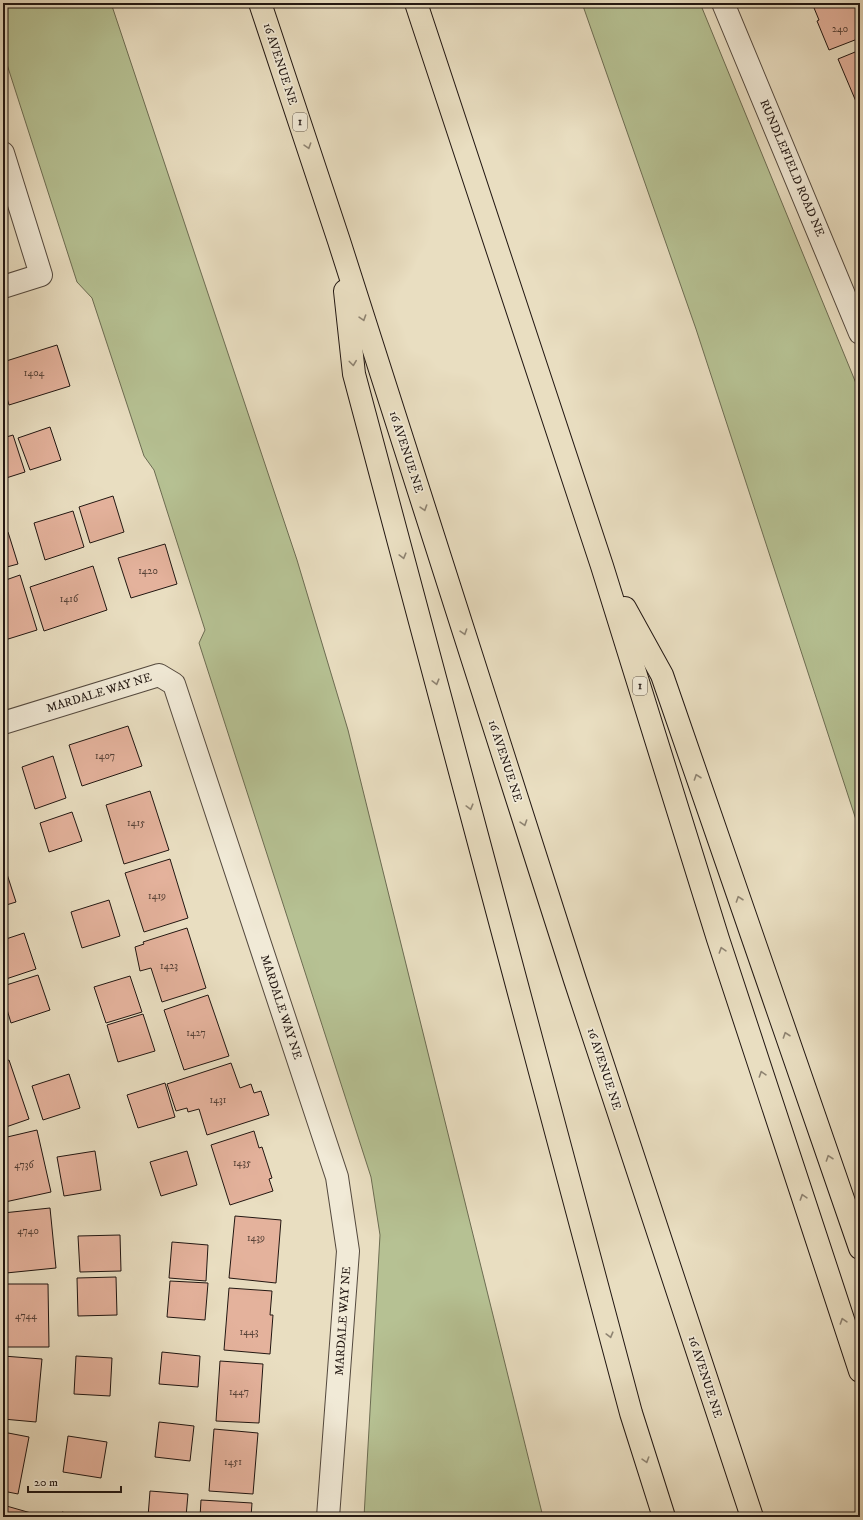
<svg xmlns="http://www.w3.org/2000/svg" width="863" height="1520" viewBox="0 0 863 1520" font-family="'IM FELL DW Pica',serif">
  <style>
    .green { fill: #b6c193; stroke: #6c6c52 }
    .building { fill: #e4b29c; stroke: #221712 }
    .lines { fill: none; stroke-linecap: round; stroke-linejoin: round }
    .street-casing { stroke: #54493e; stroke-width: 24 }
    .highway-casing { stroke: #221712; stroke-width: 24 }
    .street { stroke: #f1ead7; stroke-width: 22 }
    .highway { stroke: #e9dec1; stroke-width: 22 }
    .oneway { stroke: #8f8472 }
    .labels { text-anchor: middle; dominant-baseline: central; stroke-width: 3.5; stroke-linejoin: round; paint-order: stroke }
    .number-label { font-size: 10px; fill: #523e34 }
    .shield { fill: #f1ead7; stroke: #60564d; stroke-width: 1 }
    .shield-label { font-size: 11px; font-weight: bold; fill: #221712 }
    .street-label { font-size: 12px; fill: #221712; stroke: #f1ead7 }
  </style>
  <rect width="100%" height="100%" fill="#e9dec1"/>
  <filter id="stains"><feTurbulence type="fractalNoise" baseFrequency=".005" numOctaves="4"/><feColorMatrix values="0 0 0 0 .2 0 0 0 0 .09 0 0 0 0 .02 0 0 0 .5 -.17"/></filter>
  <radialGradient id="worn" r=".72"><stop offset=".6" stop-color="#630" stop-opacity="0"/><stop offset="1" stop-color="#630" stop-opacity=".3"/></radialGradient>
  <!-- green -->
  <g class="green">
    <polygon points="3,3 111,3 297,560 348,730 543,1517 364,1517 380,1235 371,1177 199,643 205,630 154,470 144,456 92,298 77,282 3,52"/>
    <polygon points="582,3 700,3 860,393 860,832 696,329"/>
  </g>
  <!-- building -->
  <g class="building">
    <polygon points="812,3 859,3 860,38 829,50 817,21 819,20"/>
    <polygon points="860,50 860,111 838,59"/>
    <polygon points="57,345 70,386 9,405 3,384 3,362"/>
    <polygon points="50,427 61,460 30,470 18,438"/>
    <polygon points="13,435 25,472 3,479 3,438"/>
    <polygon points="113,496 124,532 90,543 79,507"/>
    <polygon points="73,511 84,547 45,560 34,523"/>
    <polygon points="8,532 18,564 3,568 3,534"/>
    <polygon points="165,544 177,584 131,598 118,558"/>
    <polygon points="93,566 107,610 44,631 30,587"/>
    <polygon points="20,575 37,630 5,640 3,638 3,581"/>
    <polygon points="128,726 142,766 82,786 69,745"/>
    <polygon points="53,756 66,798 35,809 22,767"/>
    <polygon points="150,791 169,850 124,864 106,805"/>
    <polygon points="72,812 82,841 49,852 40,823"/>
    <polygon points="170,859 188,918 144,932 125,873"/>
    <polygon points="3,867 4,871 6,871 16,902 3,906"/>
    <polygon points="109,900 120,936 82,948 71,912"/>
    <polygon points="187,928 206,988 162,1002 151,968 140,971 135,947 144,944 143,942"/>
    <polygon points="24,933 36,969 3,980 3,940"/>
    <polygon points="38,975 50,1010 11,1023 3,996 3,986"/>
    <polygon points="130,976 142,1012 106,1023 94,987"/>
    <polygon points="208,995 229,1056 184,1070 164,1010"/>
    <polygon points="143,1014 155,1051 118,1062 107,1025"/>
    <polygon points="9,1060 29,1119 3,1128 3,1062"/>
    <polygon points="231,1063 240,1088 251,1084 254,1093 261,1091 269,1115 207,1135 199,1109 188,1112 187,1108 176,1111 167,1084"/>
    <polygon points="69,1074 80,1108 43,1120 32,1086"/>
    <polygon points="165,1083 175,1117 138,1128 127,1095"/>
    <polygon points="37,1130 51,1192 5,1202 3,1194 3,1138"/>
    <polygon points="254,1131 259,1148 262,1147 272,1178 269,1179 273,1191 230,1205 211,1145"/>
    <polygon points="95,1151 101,1190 64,1196 57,1157"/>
    <polygon points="187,1151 197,1185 161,1196 150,1162"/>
    <polygon points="50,1208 56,1268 6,1273 3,1249 3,1213"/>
    <polygon points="235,1216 281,1220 276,1283 229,1278"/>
    <polygon points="120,1235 121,1271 80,1272 78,1236"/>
    <polygon points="172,1242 208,1245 206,1281 169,1278"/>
    <polygon points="116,1277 117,1315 78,1316 77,1278"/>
    <polygon points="170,1281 208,1283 205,1320 167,1317"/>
    <polygon points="3,1284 48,1284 49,1347 3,1347"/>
    <polygon points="229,1288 272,1291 270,1315 273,1315 270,1354 224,1350"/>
    <polygon points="162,1352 200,1356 198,1387 159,1384"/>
    <polygon points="3,1356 42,1359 36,1422 3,1419"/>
    <polygon points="76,1356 112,1358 110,1396 74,1394"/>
    <polygon points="220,1361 263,1364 259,1423 216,1421"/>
    <polygon points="159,1422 194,1426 190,1461 155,1457"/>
    <polygon points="214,1429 258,1433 253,1494 209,1491"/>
    <polygon points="3,1432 29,1437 18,1494 3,1491"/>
    <polygon points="68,1436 107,1442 101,1478 63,1472"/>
    <polygon points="150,1491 188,1494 186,1517 148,1517"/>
    <polygon points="201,1500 252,1503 251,1517 200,1517"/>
    <polygon points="3,1505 38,1515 37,1517 3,1517"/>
    <polygon points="62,1512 82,1517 61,1517"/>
  </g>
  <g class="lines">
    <!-- street casing -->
    <g class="street-casing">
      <g id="street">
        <polyline points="723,3 860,333"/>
        <polyline points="3,153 41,275 3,287"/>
        <polyline points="3,723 159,675 174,684 337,1177 348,1251 328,1517"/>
      </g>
    </g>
    <!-- highway casing -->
    <g class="highway-casing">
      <g id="highway">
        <polyline points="260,3 339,241 575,980 752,1517"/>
        <polyline points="416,3 602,566 718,939 860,1371"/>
        <polyline points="345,291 354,374 631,1413 664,1517"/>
        <polyline points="625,608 662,675 860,1248"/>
      </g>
    </g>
    <!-- street -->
    <use href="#street" class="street"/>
    <!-- highway -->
    <use href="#highway" class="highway"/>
  </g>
  <!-- one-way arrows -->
  <defs><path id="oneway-chevron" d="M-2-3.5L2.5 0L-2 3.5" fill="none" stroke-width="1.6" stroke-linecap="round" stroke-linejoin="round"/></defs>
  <g class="oneway">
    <use href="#oneway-chevron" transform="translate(308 146) rotate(72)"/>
    <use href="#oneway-chevron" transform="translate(363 318) rotate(72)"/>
    <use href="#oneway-chevron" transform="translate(353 363) rotate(83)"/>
    <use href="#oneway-chevron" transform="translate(424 508) rotate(72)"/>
    <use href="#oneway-chevron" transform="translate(403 556) rotate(75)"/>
    <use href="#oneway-chevron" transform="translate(464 632) rotate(72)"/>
    <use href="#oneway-chevron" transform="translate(436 682) rotate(75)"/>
    <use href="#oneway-chevron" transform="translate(697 777) rotate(-109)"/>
    <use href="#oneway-chevron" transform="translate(470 807) rotate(75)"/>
    <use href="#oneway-chevron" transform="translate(524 823) rotate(72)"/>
    <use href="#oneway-chevron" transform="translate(739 899) rotate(-109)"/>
    <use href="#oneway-chevron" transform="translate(722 950) rotate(-108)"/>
    <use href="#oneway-chevron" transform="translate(786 1035) rotate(-109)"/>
    <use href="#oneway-chevron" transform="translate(762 1074) rotate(-108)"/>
    <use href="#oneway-chevron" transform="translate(829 1158) rotate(-109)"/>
    <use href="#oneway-chevron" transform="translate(803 1197) rotate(-108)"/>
    <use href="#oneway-chevron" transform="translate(843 1321) rotate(-108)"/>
    <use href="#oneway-chevron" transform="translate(610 1335) rotate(75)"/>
    <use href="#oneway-chevron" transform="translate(646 1460) rotate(73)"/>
  </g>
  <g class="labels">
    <!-- number labels -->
    <g class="number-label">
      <text x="840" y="29">240</text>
      <text x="34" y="373">1404</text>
      <text x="148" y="571">1420</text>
      <text x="69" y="599">1416</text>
      <text x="105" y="756">1407</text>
      <text x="136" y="823">1415</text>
      <text x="157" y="896">1419</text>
      <text x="169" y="966">1423</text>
      <text x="196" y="1033">1427</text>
      <text x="218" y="1100">1431</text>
      <text x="242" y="1163">1435</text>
      <text x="24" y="1165">4736</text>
      <text x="28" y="1231">4740</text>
      <text x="256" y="1238">1439</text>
      <text x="26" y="1316">4744</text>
      <text x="249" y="1332">1443</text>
      <text x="239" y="1392">1447</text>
      <text x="233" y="1462">1451</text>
    </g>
    <!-- shield labels -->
    <g class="shield">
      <rect x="293" y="113" width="14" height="18" rx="3"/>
      <rect x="633" y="677" width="14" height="18" rx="3"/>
    </g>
    <g class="shield-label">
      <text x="300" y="122">1</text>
      <text x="640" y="686">1</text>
    </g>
    <!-- street labels -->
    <g class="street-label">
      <text transform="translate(280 64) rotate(72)">16 AVENUE NE</text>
      <text transform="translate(792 168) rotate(67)">RUNDLEFIELD ROAD NE</text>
      <text transform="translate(406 452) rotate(72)">16 AVENUE NE</text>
      <text transform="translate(99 693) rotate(-17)">MARDALE WAY NE</text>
      <text transform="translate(505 761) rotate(72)">16 AVENUE NE</text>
      <text transform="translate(281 1007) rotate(72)">MARDALE WAY NE</text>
      <text transform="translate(604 1069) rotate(72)">16 AVENUE NE</text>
      <text transform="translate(343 1321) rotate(-86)">MARDALE WAY NE</text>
      <text transform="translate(705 1377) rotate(72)">16 AVENUE NE</text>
    </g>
  </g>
  <!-- margin -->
  <rect width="863" height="1520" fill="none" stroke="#e9dec1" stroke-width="16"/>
  <rect x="4" y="4" width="855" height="1512" fill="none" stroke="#221712" stroke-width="2"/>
  <rect x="8" y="8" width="847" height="1504" fill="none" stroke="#221712"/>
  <!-- scale -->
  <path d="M28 1486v6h93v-6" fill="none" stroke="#221712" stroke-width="2"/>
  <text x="34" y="1486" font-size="12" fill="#221712" stroke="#f1ead7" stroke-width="3" paint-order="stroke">20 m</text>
  <rect width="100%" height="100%" filter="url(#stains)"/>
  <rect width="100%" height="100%" fill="url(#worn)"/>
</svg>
